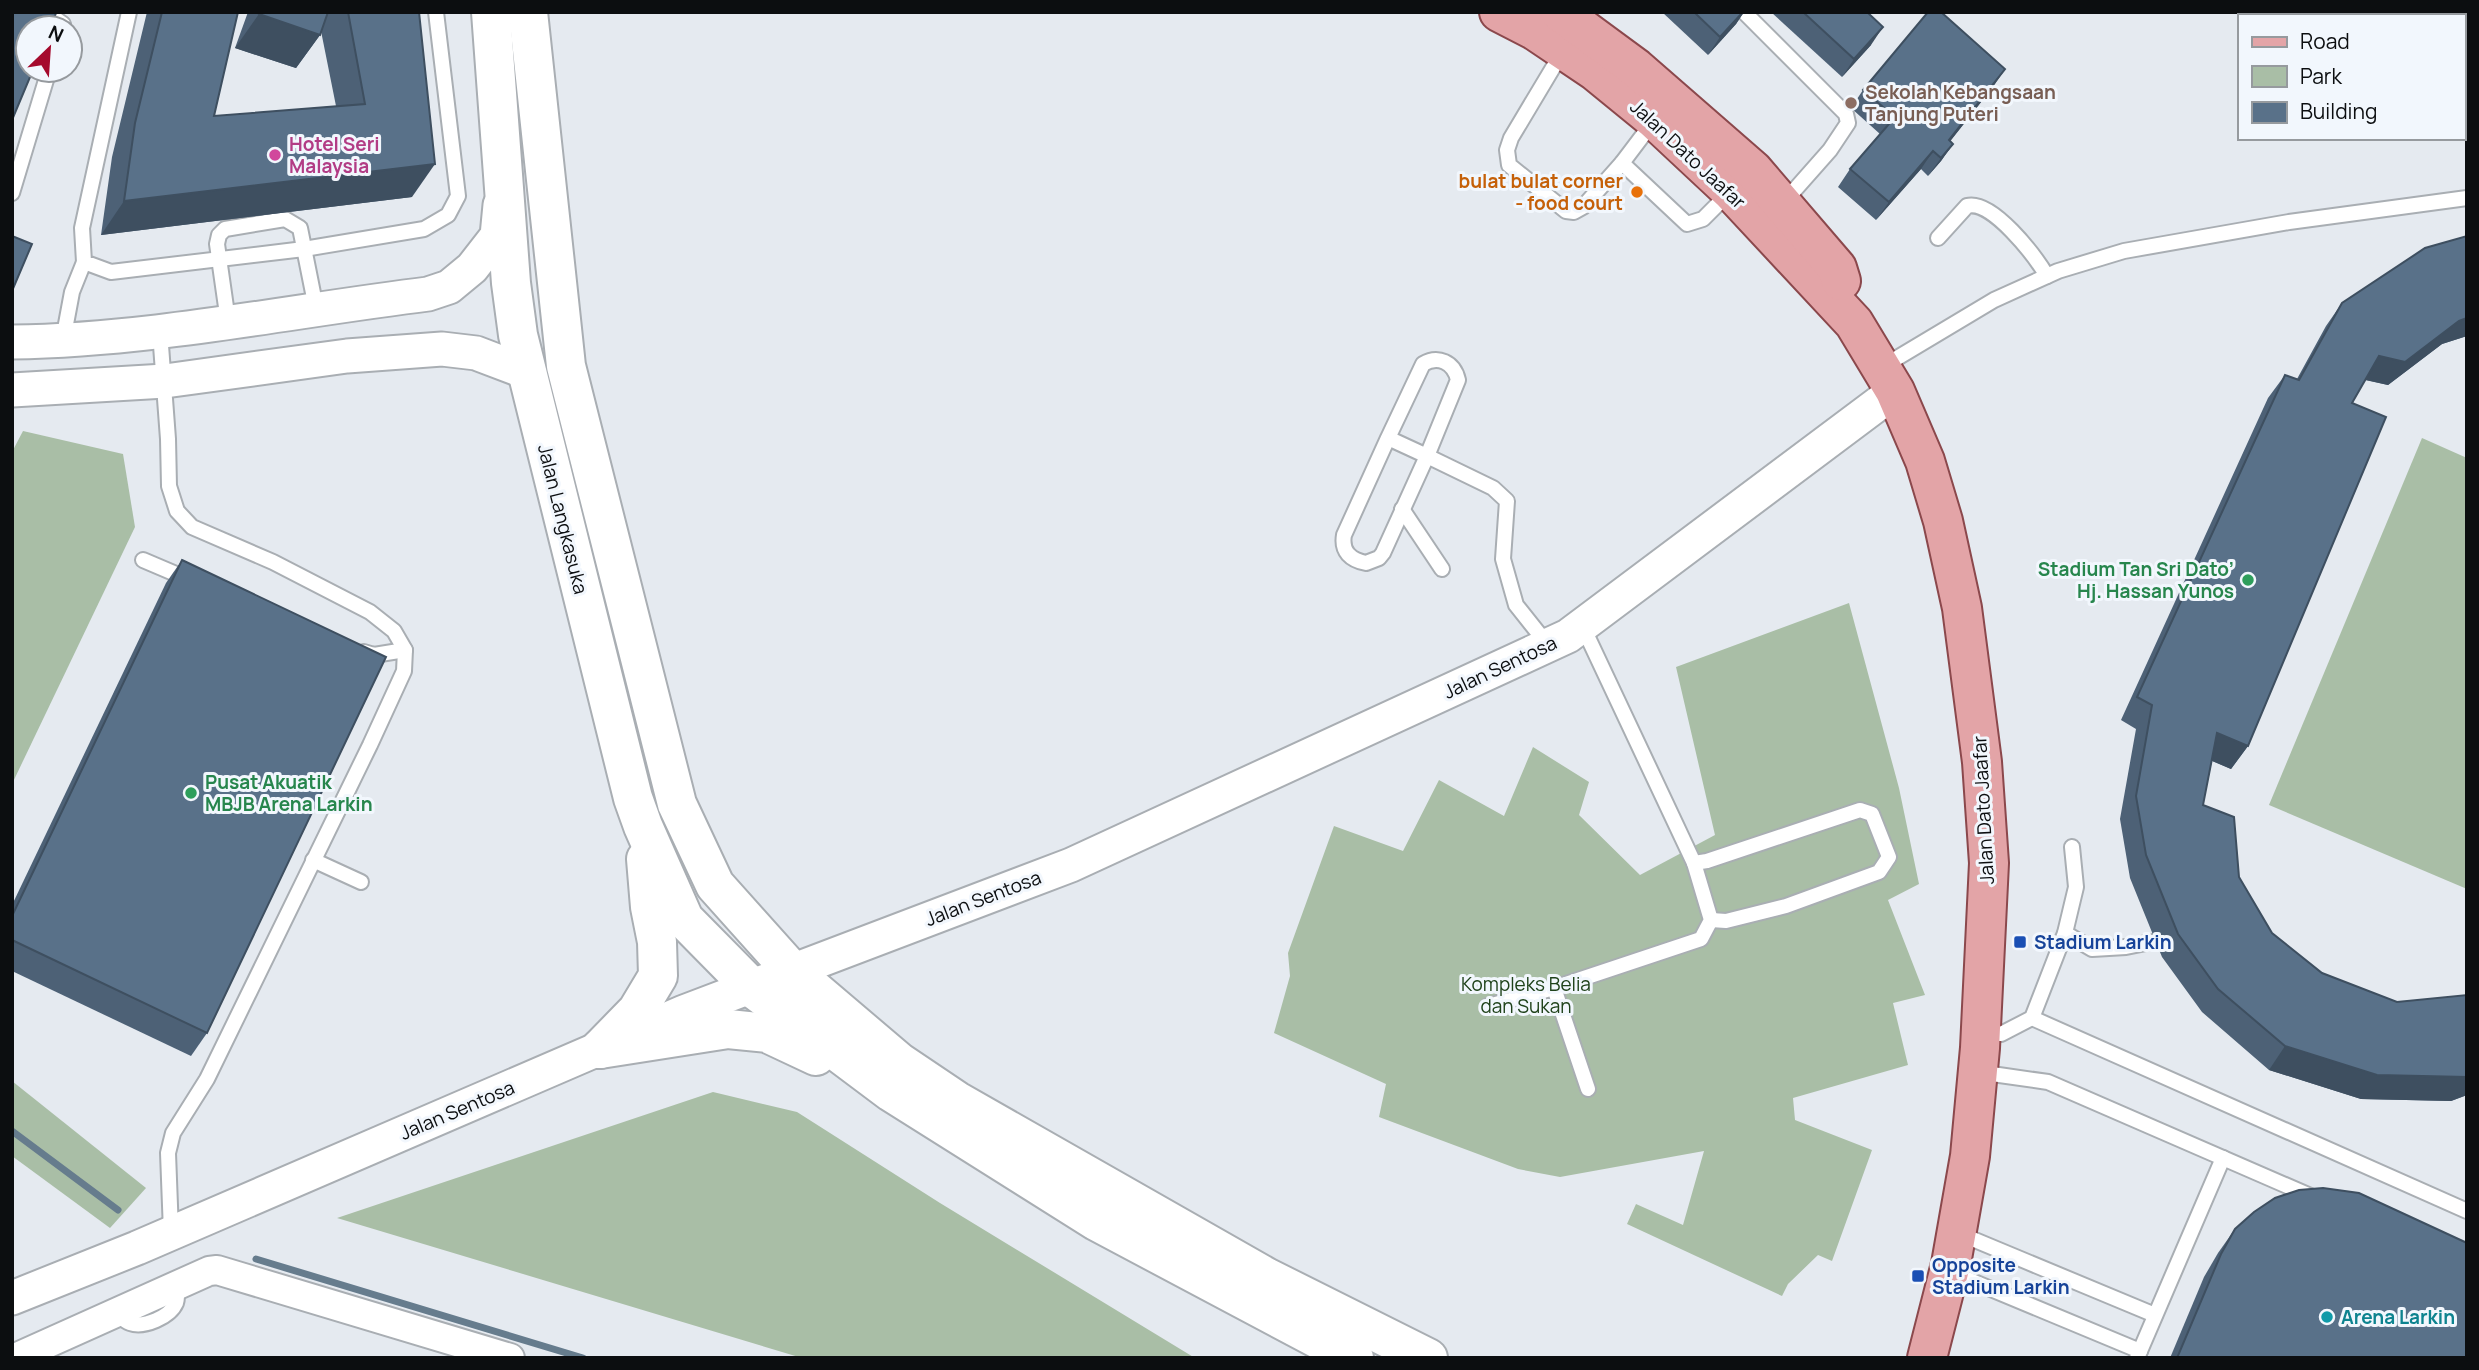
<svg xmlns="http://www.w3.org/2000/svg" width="2479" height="1370" viewBox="0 0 2479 1370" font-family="Manrope,sans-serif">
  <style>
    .green { fill: #a9bea6 }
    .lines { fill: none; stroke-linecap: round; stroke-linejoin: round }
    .stream { stroke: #667c8d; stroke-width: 7 }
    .service-casing { stroke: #a9aeb3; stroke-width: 18 }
    .minor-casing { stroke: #a9aeb3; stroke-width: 32 }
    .tertiary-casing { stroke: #a9aeb3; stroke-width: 37 }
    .secondary-casing { stroke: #a9aeb3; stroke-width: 42 }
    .primary-casing { stroke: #8b484c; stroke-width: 42 }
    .service { stroke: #fff; stroke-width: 14 }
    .minor { stroke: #fff; stroke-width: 28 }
    .tertiary { stroke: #fff; stroke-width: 33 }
    .secondary { stroke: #fff; stroke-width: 38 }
    .primary { stroke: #e3a4a7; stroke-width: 38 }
    .wall { fill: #4d6176 }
    .shaded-wall { fill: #3e4f60 }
    .building { fill: #597189; stroke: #3e4f60; stroke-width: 2 }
    .education-dot { fill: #8d6e63; stroke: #f2f7fd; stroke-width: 2.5 }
    .hotel-dot { fill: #d1479c; stroke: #f2f7fd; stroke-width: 2.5 }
    .food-dot { fill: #e8710a; stroke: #f2f7fd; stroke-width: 2.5 }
    .leisure-dot { fill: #2e9e5b; stroke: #f2f7fd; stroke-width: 2.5 }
    .transit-dot { fill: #1a4fb4; stroke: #f2f7fd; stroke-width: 2.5 }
    .culture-dot { fill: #0f9aa8; stroke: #f2f7fd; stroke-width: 2.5 }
    .labels { text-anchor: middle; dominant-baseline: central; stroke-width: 6; stroke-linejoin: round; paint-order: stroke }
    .education-label { font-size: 19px; font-weight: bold; fill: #785e54; stroke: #f2f7fd; text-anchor: start }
    .hotel-label { font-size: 19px; font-weight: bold; fill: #b23c85; stroke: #f2f7fd; text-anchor: start }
    .street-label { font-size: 19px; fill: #0c0e10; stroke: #f2f7fd }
    .food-label { font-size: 19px; font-weight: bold; fill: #c56008; stroke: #f2f7fd; text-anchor: end }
    .leisure-label { font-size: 19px; font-weight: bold; fill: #27864d; stroke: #f2f7fd; text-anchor: end }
    .transit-label { font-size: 19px; font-weight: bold; fill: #164399; stroke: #f2f7fd; text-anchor: start }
    .park-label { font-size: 19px; fill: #1f421a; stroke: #f2f7fd }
    .culture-label { font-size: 19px; font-weight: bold; fill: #0d838f; stroke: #f2f7fd; text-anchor: start }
  </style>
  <rect width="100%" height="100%" fill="#e5eaf0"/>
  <!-- green -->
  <g class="green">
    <polygon points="23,431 123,454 135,527 12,784 12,452"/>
    <polygon points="2422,438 2467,458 2467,889 2269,805"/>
    <polygon points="1849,603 1899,788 1919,884 1888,900 1925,995 1893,1003 1908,1065 1793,1098 1795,1120 1872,1150 1832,1261 1818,1255 1788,1284 1782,1296 1627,1224 1636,1204 1683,1225 1704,1151 1560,1177 1518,1169 1379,1117 1386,1084 1274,1033 1290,976 1288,953 1334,826 1403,851 1439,780 1504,816 1533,747 1589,782 1579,815 1640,875 1715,835 1676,667"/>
    <polygon points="12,1081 146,1188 110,1228 12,1156"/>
    <polygon points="713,1092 797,1112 940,1203 1195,1358 802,1358 337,1218"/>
  </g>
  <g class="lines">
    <!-- stream -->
    <g class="stream">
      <polyline points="12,1131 118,1210"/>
      <polyline points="256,1259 583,1358"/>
    </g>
    <!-- service casing -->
    <g class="service-casing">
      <g id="service">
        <polyline points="46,12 63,24"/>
        <polyline points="129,12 82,228 84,262 111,272 304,249 424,229 448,215 458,196 436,12"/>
        <polyline points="1744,12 1846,114 1848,123 1830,150 1784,202"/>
        <polyline points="1563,51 1511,138 1507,150 1509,165 1566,211 1574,212 1583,207 1622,163 1653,122"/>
        <polyline points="1622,163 1687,224 1703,219 1730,192"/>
        <polyline points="12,193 49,70"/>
        <path d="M 1938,238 L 1967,206 C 1992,199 2035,256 2047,276"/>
        <polyline points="228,321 217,244 219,235 225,229 285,219 300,228 316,308"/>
        <polyline points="160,332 168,439 169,486 177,511 192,527 273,562 370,612 394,631 405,650 404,671 370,745 207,1079 173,1133 168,1153 171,1232"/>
        <polyline points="63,340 72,292 84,262"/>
        <polyline points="1882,367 1994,300 2058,271 2124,251 2289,222 2467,198"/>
        <path d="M 1388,438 L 1344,535 C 1341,552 1351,560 1366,563 L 1379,558 L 1383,553 L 1427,456 L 1388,438 L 1423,364 C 1438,355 1454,362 1458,380 L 1427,456 L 1493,488 L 1507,501 L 1503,559 L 1516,605 L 1548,645"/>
        <polyline points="1402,509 1442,569"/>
        <polyline points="143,560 190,580"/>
        <polyline points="1583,627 1694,863 1707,861 1860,810 1872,814 1889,857 1879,872 1786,906 1726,921 1711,920"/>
        <polyline points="364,652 374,655 405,650"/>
        <polyline points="313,860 361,882"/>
        <polyline points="2065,933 2092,949 2126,947 2151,942"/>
        <polyline points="1488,1006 1554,988"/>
        <polyline points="2032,1018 2467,1211"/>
        <polyline points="1982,1031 2001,1034 2032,1018 2065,933 2076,887 2072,847"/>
        <polyline points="1978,1072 2048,1082 2315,1198"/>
        <polyline points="1588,1089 1554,988 1701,939 1711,920 1694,863"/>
        <polyline points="1958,1233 2155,1315"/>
        <polyline points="1950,1272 2140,1351"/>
        <path d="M 116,1313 C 121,1317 124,1321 130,1323 C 144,1328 170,1317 176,1303 C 178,1297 177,1292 176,1286"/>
        <polyline points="2137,1358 2223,1158"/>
      </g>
    </g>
    <!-- minor casing -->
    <g class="minor-casing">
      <polyline id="minor" points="15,1358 209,1271 217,1270 510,1358"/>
    </g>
    <!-- tertiary casing -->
    <g class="tertiary-casing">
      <g id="tertiary">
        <path d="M 12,342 C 152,340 290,311 428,294 L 449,287 L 472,268 L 497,236 L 500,205"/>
        <polyline points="12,390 165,381 347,356 442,349 476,353 526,372"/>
        <polyline points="12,1298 137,1248 684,1012 1071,865 1568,636 1895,391"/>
      </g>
    </g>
    <!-- secondary casing -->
    <g class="secondary-casing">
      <g id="secondary">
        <polyline points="491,12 511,283 518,335 633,798 643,826 684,919 751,987 891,1092 1096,1221 1354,1358"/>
        <polyline points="528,12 566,366 677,804 715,885 792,971 899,1062 957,1101 1266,1277 1428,1358"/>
        <polyline points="600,1049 728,1029 767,1033 816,1056"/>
        <polyline points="600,1049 637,1011 658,976 657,942 650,907 646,859"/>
      </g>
    </g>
    <!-- primary casing -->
    <g class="primary-casing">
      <g id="primary">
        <polyline points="1499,12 1534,30 1595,71 1655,120 1731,191 1854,323 1895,391 1925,461 1943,521 1962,608 1982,762 1989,863 1980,1048 1970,1156 1951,1264 1927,1358"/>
        <polyline points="1560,12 1636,68 1753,170 1837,268 1841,281"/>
      </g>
    </g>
    <!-- service -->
    <use href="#service" class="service"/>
    <!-- minor -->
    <use href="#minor" class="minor"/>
    <!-- tertiary -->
    <use href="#tertiary" class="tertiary"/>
    <!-- secondary -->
    <use href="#secondary" class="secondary"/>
    <!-- primary -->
    <use href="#primary" class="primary"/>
  </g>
  <!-- wall -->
  <g class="wall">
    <polygon points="147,12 238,12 214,116 336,106 321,31 320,35 296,68 235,48 248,12 328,12 327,15 329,12 419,12 412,197 101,235 112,157"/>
    <polygon points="1662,12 1744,12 1736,24 1708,55"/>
    <polygon points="1771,12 1867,12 1871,45 1842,77"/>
    <polygon points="1993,87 1950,141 1953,144 1941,161 1928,176 1921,169 1876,220 1838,187 1850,169 1880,134 1851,108 1863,90"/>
    <polygon points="2467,236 2467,336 2442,344 2388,385 2365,380 2352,403 2248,746 2231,769 2212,761 2203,805 2239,877 2272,933 2322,973 2397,1002 2467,995 2467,1095 2451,1101 2361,1099 2269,1070 2202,1012 2162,957 2130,878 2120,819 2136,729 2121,720 2268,398 2285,375 2297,379 2326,326 2342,303"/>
    <polygon points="182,560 207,1033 191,1056 12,971 12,905 166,583"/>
    <polygon points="2235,1229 2467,1358 2170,1358 2204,1277 2218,1253"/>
  </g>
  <!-- shaded-wall -->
  <g class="shaded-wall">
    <polygon points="1743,12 1744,12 1736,24 1708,55 1720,37"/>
    <polygon points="259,14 320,35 296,68 235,48"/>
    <polygon points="1883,27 1871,45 1842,77 1854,59"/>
    <polygon points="2005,69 1993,87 1937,158 1949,140"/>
    <polygon points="1953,144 1941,161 1928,176 1941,158"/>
    <polygon points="1933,151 1921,169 1876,220 1889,202"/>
    <polygon points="435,164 412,197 101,235 124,201"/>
    <polygon points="2467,318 2467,336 2442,344 2388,385 2362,379 2379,356"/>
    <polygon points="2217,733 2248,746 2231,769 2201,756"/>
    <polygon points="2285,1046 2467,1077 2467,1095 2451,1101 2361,1099 2269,1070"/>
  </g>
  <!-- building -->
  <g class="building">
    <polygon points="12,12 53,12 56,13 50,28 28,28 28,70 33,70 12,120"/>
    <polygon points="162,12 238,12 214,116 365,104 348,12 419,12 435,164 124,201 135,123"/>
    <polygon points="260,12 328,12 320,35 259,14"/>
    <polygon points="1694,12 1743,12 1720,37"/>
    <polygon points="1803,12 1867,12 1883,27 1854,59"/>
    <polygon points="1928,12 1941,12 2005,69 1949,140 1953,144 1941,158 1933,151 1889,202 1850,169 1895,117 1863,90"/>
    <polygon points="12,236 32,244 12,291"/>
    <polygon points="2467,236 2467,318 2459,321 2405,362 2379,356 2352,403 2386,417 2248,746 2217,733 2203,805 2234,817 2239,877 2272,933 2322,973 2397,1002 2467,995 2467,1077 2377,1075 2285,1046 2218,989 2178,934 2146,855 2136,796 2152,705 2137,697 2285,375 2299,380 2342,303 2425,248"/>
    <polygon points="182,560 386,657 207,1033 12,940 12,916"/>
    <polygon points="2323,1188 2359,1193 2467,1243 2467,1358 2177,1358 2221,1254 2235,1229 2254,1212 2275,1198 2299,1190"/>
  </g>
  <!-- markers -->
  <circle class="education-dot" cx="1851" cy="103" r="7"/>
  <circle class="hotel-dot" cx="275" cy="155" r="7"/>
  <circle class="food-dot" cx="1637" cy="192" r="7"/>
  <g class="leisure-dot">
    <circle cx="2248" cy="580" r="7"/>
    <circle cx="191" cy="793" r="7"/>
  </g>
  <g class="transit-dot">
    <rect x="2013" y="935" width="14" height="14" rx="3.5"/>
    <rect x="1911" y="1269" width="14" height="14" rx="3.5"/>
  </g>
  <circle class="culture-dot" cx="2327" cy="1317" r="7"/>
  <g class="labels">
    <!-- education labels -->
    <g class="education-label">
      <text x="1865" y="92">Sekolah Kebangsaan<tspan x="1865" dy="22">Tanjung Puteri</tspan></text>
    </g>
    <!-- hotel labels -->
    <g class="hotel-label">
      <text x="289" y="144">Hotel Seri<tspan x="289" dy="22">Malaysia</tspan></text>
    </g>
    <!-- street labels -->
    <g class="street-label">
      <text transform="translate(1688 154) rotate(43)">Jalan Dato Jaafar</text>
      <text transform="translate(563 519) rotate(76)">Jalan Langkasuka</text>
      <text transform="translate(1500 667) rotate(-25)">Jalan Sentosa</text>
      <text transform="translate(1983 810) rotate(-93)">Jalan Dato Jaafar</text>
      <text transform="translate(983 898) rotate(-21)">Jalan Sentosa</text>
      <text transform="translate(457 1110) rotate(-23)">Jalan Sentosa</text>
    </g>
    <!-- food labels -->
    <g class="food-label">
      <text x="1623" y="181">bulat bulat corner<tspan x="1623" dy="22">- food court</tspan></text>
    </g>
    <!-- leisure labels -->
    <g class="leisure-label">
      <text x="2234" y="569">Stadium Tan Sri Dato’<tspan x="2234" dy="22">Hj. Hassan Yunos</tspan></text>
      <text x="205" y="782" text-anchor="start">Pusat Akuatik<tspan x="205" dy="22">MBJB Arena Larkin</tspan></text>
    </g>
    <!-- transit labels -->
    <g class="transit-label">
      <text x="2034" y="942">Stadium Larkin</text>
      <text x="1932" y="1265">Opposite<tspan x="1932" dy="22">Stadium Larkin</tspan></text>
    </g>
    <!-- park labels -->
    <g class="park-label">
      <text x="1526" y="984">Kompleks Belia<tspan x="1526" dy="22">dan Sukan</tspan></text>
    </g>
    <!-- culture labels -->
    <g class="culture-label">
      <text x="2341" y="1317">Arena Larkin</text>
    </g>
  </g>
  <!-- border -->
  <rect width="2479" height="1370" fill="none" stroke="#0c0e10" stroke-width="28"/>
  <!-- legend -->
  <rect x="2238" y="14" width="228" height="126" fill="#f2f7fd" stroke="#969a9e" stroke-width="2"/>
  <rect x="2252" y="37" width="35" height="10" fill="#e3a4a7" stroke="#969a9e" stroke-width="2"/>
  <text x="2300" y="49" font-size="21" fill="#0c0e10">Road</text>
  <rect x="2252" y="66" width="35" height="21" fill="#a9bea6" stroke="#969a9e" stroke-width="2"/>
  <text x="2300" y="84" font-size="21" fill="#0c0e10">Park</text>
  <rect x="2252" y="102" width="35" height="21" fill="#597189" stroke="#969a9e" stroke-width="2"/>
  <text x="2300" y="119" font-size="21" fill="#0c0e10">Building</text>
  <!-- north arrow -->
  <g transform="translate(49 49) rotate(25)"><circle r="33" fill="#f2f7fd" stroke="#969a9e" stroke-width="2"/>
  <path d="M0-5L12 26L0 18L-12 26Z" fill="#a50a2d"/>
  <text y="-10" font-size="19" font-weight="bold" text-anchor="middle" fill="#0c0e10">N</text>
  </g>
</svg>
